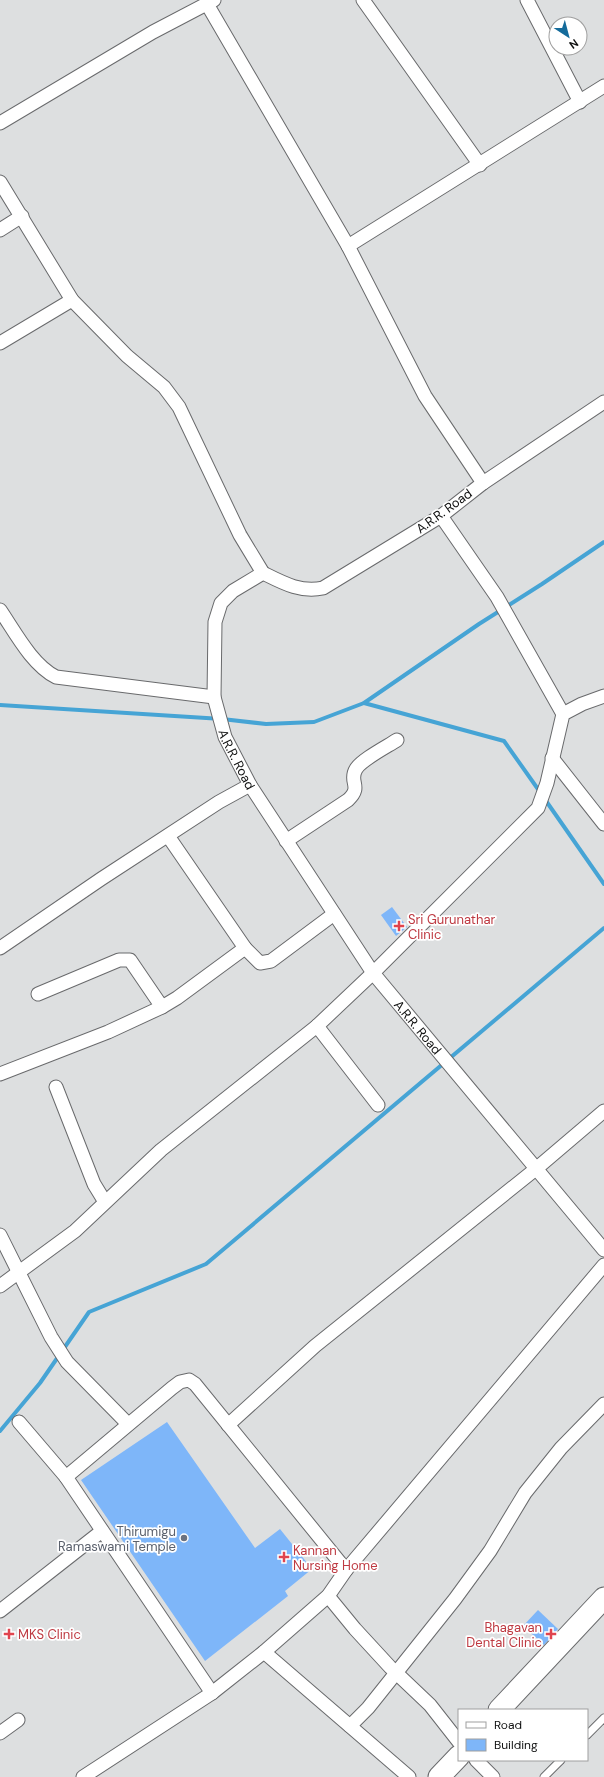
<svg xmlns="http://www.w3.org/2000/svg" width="604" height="1777" viewBox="0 0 604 1777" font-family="'DM Sans',sans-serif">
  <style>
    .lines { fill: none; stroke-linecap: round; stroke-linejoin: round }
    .stream { stroke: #46a4d5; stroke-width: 4 }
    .building { fill: #7eb6f9 }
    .lane-casing { stroke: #696a6c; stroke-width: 9 }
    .street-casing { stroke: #696a6c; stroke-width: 15 }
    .primary-casing { stroke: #696a6c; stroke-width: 23 }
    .lane { stroke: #fff; stroke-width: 7 }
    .street { stroke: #fff; stroke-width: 13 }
    .primary { stroke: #fff; stroke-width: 21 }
    .health-dot { fill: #e0444e; stroke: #fff; stroke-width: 1.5 }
    .worship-dot { fill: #6b7280; stroke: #fff; stroke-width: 1.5 }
    .labels { text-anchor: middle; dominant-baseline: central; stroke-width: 3.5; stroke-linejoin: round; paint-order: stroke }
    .street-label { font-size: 13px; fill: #0f1010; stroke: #fff }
    .health-label { font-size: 13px; fill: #be3a42; stroke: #fff; text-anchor: start }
    .worship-label { font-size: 13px; fill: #5b616d; stroke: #fff; text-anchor: end }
  </style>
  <rect width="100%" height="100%" fill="#dddfe0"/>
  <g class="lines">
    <!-- stream -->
    <g class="stream">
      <polyline points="364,703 504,741 540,792"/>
      <polyline points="0,705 222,719 266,724 314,722 364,703 479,624 542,584 604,542"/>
      <polyline points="544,798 604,884"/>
      <polyline points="0,1431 40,1383 89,1312 206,1264 604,928"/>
    </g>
  </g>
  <!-- building -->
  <g class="building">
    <polygon points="392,907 407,927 396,936 381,915"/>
    <polygon points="167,1422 255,1548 280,1529 312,1569 285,1591 288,1596 205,1661 81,1480"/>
    <polygon points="538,1610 558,1629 544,1645 523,1626"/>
  </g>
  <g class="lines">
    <!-- lane casing -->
    <g class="lane-casing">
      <g id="lane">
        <polyline points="587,1735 604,1718"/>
        <polyline points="544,1777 561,1760"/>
      </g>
    </g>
    <!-- street casing -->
    <g class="street-casing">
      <g id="street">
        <polyline points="363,0 480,165"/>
        <polyline points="527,0 580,102"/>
        <polyline points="207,4 348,246 425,396 483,483"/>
        <polyline points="0,123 153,32 214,0"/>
        <polyline points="0,182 72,300 127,356 164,387 179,407 240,535 263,573"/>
        <polyline points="0,230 22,216"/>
        <polyline points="348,246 604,86"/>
        <polyline points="0,343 72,300"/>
        <path id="s1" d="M 604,402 L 483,483 L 441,516 L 323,588 C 301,593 283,583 263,573 L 233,591 L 221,603 L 215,622 L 214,697 L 225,737 L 250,785 L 373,973 L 604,1250"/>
        <polyline points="441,516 497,597 563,714"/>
        <path d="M 0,610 C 15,632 32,665 56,677 L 214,697"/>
        <polyline points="552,758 604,824"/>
        <polyline points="168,836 245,948 260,963 271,961 334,914"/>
        <path d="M 286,841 L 348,800 C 363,786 348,782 356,769 C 361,760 388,746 397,740"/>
        <polyline points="0,948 101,879 219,802 250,785"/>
        <polyline points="38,994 119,960 130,960 162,1007"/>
        <polyline points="317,1026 378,1105"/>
        <polyline points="0,1074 108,1032 162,1007 177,998 245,948"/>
        <polyline points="56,1087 94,1184 105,1202"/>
        <polyline points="0,1235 51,1337 67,1362 128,1424"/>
        <polyline points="0,1286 75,1231 161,1150 317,1026 373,973 538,808 547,783 563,714 582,704 604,696"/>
        <polyline points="19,1422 66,1477"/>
        <polyline points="228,1425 315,1346 537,1168 604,1111"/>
        <polyline points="328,1596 355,1629 390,1667 430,1705 459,1742"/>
        <polyline points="0,1611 102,1531"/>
        <polyline points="264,1652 409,1777"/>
        <polyline points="212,1693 66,1477 172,1388 180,1382 189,1380 195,1384 346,1570"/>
        <polyline points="350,1726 368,1708 455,1599 490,1551 525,1493 561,1448 604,1404"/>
        <polyline points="0,1733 18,1720"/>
        <polyline points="476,1760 493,1777"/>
        <polyline points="83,1777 212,1693 264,1652 328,1596 346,1570 604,1265"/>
      </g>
    </g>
    <!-- primary casing -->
    <g class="primary-casing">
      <g id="primary">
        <polyline points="499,1710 604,1598"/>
        <polyline points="439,1777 459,1756"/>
      </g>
    </g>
    <!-- lane -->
    <use href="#lane" class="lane"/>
    <!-- street -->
    <use href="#street" class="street"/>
    <!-- primary -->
    <use href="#primary" class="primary"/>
  </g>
  <!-- markers -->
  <g class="health-dot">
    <path d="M397 920h4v4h4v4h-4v4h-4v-4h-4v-4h4z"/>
    <path d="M282 1551h4v4h4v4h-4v4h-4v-4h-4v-4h4z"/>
    <path d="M7 1628h4v4h4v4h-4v4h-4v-4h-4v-4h4z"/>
    <path d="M549 1628h4v4h4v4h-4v4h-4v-4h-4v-4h4z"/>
  </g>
  <circle class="worship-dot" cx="184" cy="1538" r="4"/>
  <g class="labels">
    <!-- street labels -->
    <g class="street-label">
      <text transform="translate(444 511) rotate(-36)">A.R.R. Road</text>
      <text stroke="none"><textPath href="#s1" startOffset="614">A.R.R. Road</textPath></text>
      <text stroke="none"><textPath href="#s1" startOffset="938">A.R.R. Road</textPath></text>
    </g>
    <!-- health labels -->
    <g class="health-label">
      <text x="408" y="919">Sri Gurunathar<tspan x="408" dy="15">Clinic</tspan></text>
      <text x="293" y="1550">Kannan<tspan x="293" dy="15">Nursing Home</tspan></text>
      <text x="542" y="1627" text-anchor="end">Bhagavan<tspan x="542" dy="15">Dental Clinic</tspan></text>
      <text x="18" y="1634">MKS Clinic</text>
    </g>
    <!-- worship labels -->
    <g class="worship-label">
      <text x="176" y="1531">Thirumigu<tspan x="176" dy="15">Ramaswami Temple</tspan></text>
    </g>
  </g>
  <!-- legend -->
  <rect x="458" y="1709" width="130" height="52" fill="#ffffff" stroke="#9f9f9f"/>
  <rect x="466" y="1722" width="20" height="6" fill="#ffffff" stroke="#9f9f9f"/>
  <text x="494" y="1729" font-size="12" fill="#0f1010">Road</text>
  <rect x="466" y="1739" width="20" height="12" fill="#7eb6f9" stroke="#9f9f9f"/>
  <text x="494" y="1749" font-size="12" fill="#0f1010">Building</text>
  <!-- north arrow -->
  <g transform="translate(568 36) rotate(144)"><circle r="19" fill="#ffffff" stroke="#9f9f9f"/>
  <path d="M0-3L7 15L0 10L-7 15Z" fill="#146b9b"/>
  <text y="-6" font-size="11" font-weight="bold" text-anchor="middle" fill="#0f1010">N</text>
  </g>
</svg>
